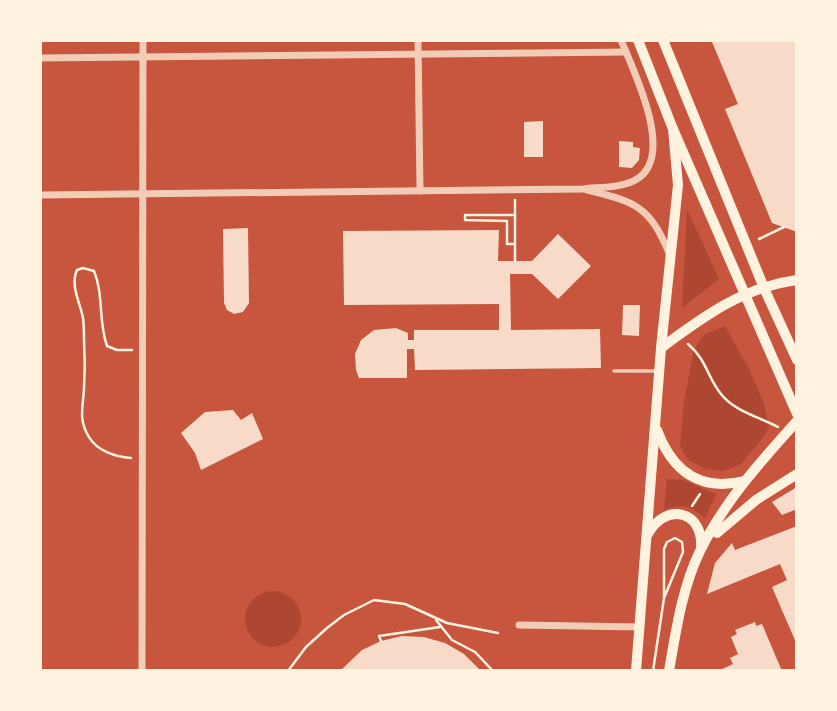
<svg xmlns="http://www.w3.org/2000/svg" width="837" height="711" viewBox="0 0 837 711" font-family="'Work Sans',sans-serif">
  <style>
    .green { fill: #ae4732 }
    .building { fill: #f7dbc8 }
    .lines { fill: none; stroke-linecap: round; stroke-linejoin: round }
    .path { stroke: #fff3e0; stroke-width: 2.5 }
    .service { stroke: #f1ccb7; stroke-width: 3.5 }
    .minor { stroke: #f1ccb7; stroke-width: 7 }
    .primary { stroke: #fff3e0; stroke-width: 10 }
  </style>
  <rect width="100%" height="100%" fill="#c8553d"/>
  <!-- green -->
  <g class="green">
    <polygon points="687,209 719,279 682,308"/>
    <polygon points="725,326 749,369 763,401 769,426 765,435 741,464 723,471 706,469 688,460 680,446 684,402 694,349 705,334"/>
    <path d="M 667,479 L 683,480 L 716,494 L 705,518 C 691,506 681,503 664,510 Z"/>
    <circle cx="273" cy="619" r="28"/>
  </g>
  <!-- building -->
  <g class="building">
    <polygon points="716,40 797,40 797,232 772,223 725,109 738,104 712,42"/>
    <polygon points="543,121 543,157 524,157 524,122"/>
    <polygon points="619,141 633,142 633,147 640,148 639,160 632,168 619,167"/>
    <polygon points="248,228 249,303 243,312 234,314 227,310 224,303 223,229"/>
    <polygon points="499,230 498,261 532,261 558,234 591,266 558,299 532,274 510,274 511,330 600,329 601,368 415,370 414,349 407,349 407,378 359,378 356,370 355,354 361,340 374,330 396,328 408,333 408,340 414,340 414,330 499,330 499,304 344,305 343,231"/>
    <polygon points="623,305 640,305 639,336 622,335"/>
    <polygon points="233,410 241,420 252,413 263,439 201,470 195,453 181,433 205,412"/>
    <polygon points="797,487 797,509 782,515 772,502"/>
    <polygon points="797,526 797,645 772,587 787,580 780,564 707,594 715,563 732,543 735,550"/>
    <polygon points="755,622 756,626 762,624 782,671 718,671 733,664 730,658 738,654 731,637 737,634 735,630"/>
    <polygon points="402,636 424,637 445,643 464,654 481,671 340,671 362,650 381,641"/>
  </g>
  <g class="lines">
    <!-- path -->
    <g class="path">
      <polyline points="515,200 515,261"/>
      <polyline points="515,215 465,215 465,220 507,221 507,244 515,244"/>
      <polyline points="759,239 784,227"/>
      <path d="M 688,344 C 707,360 707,377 721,394 C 734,411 759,417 778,427"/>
      <path d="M 131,458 C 116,457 97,451 89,437 C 78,419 83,408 84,389 C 85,373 85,356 84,340 C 84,333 84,325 83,318 C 80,302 70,286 77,270 L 83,268 L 94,271 C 104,295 98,321 107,346 L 117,350 L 132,350"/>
      <polyline points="692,506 700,494"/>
      <polyline points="436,620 452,640 475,652 493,671"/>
      <polyline points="381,641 379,636 440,627"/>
      <polyline points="288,671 306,647 327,628 344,615 374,600 405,604 447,623 498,633"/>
      <polyline points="653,671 664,598 664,549 667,542 675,538 682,542 683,552 664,598"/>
    </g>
    <!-- service -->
    <polyline class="service" points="614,371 657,371"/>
    <!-- minor -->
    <g class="minor">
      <polyline points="418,40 420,191"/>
      <polyline points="40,58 626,52"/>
      <path d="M 587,190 C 635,202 649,205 669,253"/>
      <path d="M 40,195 L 583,189 C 599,187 623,188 637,179 C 676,155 633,70 621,40"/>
      <polyline points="519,625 641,627"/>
      <polyline points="142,671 143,40"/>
    </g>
    <!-- primary -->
    <g class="primary">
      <polyline points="638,40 673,129 797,414"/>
      <polyline points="663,40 764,288 797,360"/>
      <path d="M 661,348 C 703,317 743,287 797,280"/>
      <path d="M 657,430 C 672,471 700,492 744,481"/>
      <polyline points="717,533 756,500 797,474"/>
      <path d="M 648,534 C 665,502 704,510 701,548"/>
      <polyline points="636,671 661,348 678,185 673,129"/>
      <path d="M 669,671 C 676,631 682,588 700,551 C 724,502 761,461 797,421"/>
    </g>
  </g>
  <!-- border -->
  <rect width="837" height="711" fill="none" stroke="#fff3e0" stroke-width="84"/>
</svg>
